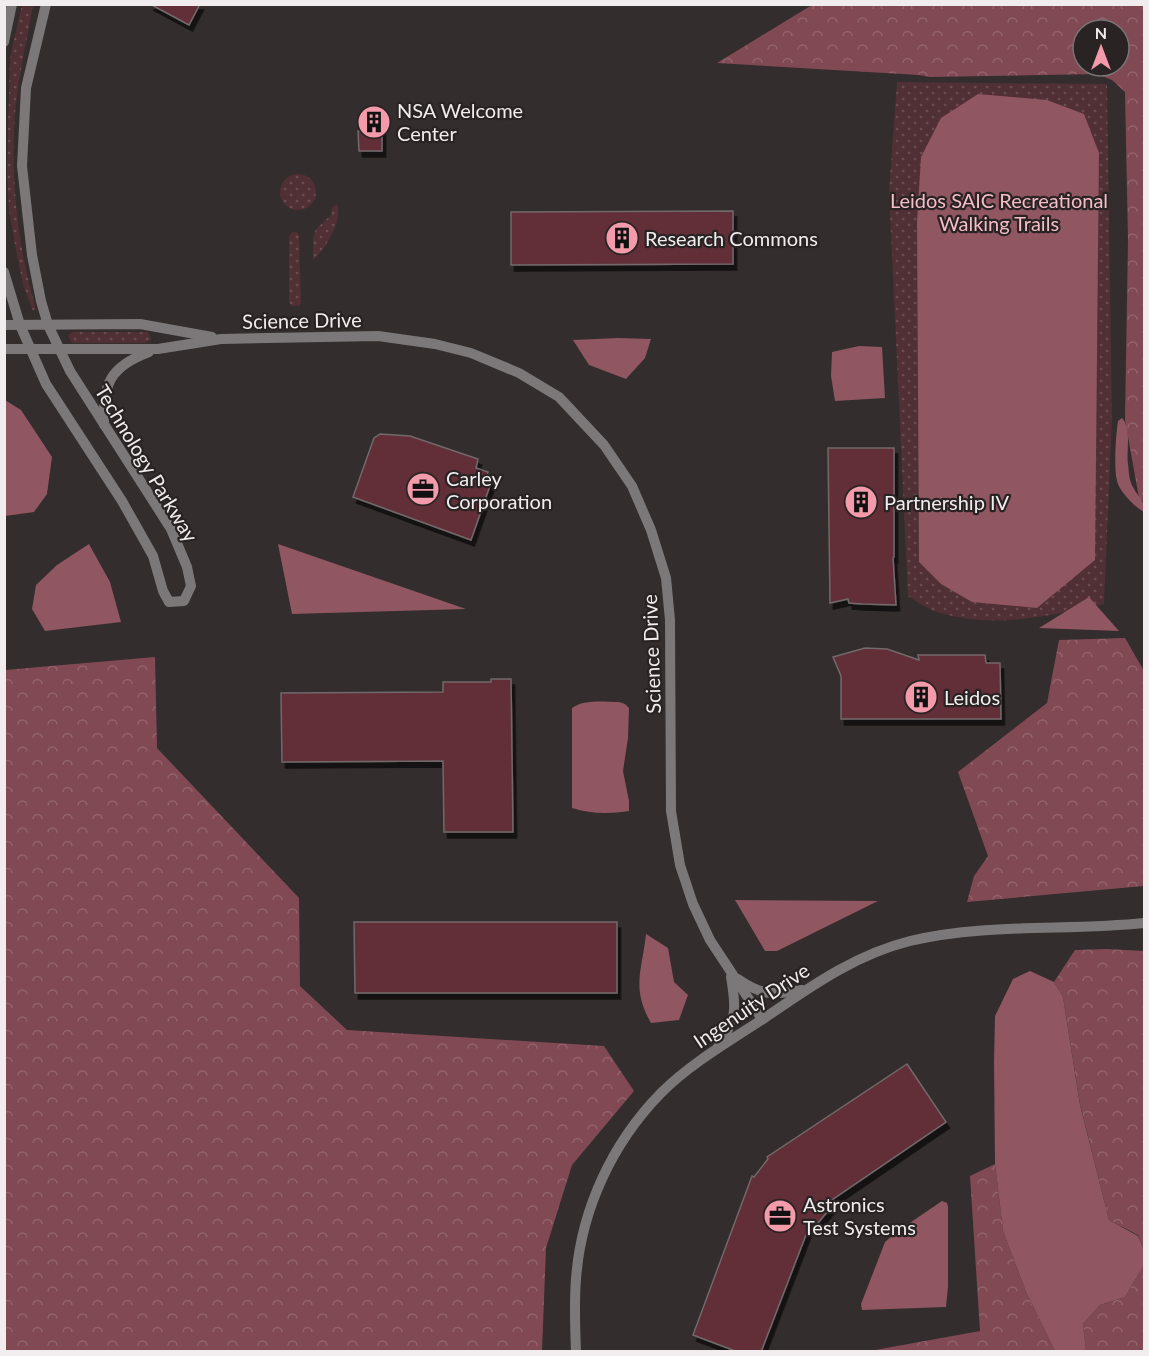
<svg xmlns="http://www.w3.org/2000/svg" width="1149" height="1356" viewBox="0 0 1149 1356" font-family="Lato,sans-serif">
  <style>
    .grass { fill: url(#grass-dots) }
    .forest { fill: url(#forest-crowns); fill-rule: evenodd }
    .water { fill: #905661 }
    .building { fill: #622d39; stroke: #71696a; stroke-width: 1.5; filter: url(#shadow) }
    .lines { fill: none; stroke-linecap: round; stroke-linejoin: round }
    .minor { stroke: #7c7879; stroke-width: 10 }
    .labels { text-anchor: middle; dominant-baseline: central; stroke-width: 4.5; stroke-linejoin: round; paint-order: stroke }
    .poi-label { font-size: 20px; fill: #f1eced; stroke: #292324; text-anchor: start }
    .park-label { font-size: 20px; fill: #f5bdc6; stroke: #292324 }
    .street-label { font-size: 20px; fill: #f1eced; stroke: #292324 }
  </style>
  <defs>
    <pattern id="grass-dots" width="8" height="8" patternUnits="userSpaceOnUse" patternTransform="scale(1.5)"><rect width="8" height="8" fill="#502f35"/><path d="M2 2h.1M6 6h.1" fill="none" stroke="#6a4d53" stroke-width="1.8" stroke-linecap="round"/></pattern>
    <pattern id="forest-crowns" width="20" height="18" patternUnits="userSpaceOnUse" patternTransform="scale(1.5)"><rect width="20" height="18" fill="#814954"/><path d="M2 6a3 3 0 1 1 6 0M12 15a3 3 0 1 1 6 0" fill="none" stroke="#93636d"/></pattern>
    <filter id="shadow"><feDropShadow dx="3.5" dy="6" stdDeviation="0" flood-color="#0009"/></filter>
  </defs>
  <rect width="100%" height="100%" fill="#332d2d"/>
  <!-- grass -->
  <g class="grass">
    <path d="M 22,5 L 33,5 C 26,47 15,89 14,132 C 12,191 19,252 36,309 L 33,311 L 23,285 L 15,245 L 9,210 L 7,169 L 10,57 Z"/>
    <path d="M 897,82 L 1107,84 L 1112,419 L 1104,604 C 1048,616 997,629 940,613 C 929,610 918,602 908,596 L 889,191 Z"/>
    <circle cx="298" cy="192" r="18"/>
    <path d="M 337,204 C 343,221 326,249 313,260 L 313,237 L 316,229 L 331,215 L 332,208 Z"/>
    <polygon points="292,232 297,232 299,235 301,303 299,306 292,306 289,302 289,236"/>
    <polygon points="72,332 148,332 151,339 145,343 72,343 68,336"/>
  </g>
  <!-- forest -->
  <g class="forest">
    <path d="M 812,5 L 1144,5 L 1144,502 L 1139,498 L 1125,420 L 1128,240 L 1125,92 L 1112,80 L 1097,74 L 930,77 L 919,75 L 717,63 ZM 1083,30 L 1119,30 L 1119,66 L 1083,66 Z"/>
    <polygon points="1125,638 1144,671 1144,886 967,902 974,876 988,856 958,772 1047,703 1059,640"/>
    <polygon points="155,657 157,748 299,898 300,986 347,1030 604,1046 634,1091 572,1165 546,1248 542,1351 5,1351 5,670"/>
    <polygon points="1107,949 1144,951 1144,1250 1138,1235 1109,1220 1080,1104 1063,997 1054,982 1075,950"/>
    <polygon points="995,1164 1003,1231 1026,1292 1055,1351 864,1352 980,1331 970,1176"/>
    <polygon points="1144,1256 1144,1351 1086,1351 1083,1324 1100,1305 1125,1297 1144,1265"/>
  </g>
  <!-- water -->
  <g class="water">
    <polygon points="978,94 1047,100 1084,114 1099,153 1095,560 1037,608 972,602 941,584 919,562 917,222 921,157 941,118"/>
    <polygon points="618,338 651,339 645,358 626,379 589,365 573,340"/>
    <polygon points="859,346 882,347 885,398 835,401 831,376 832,352"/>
    <polygon points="5,400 21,410 52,457 47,494 34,512 5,516"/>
    <path d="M 1122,418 C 1132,429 1126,450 1128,464 C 1129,472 1129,481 1133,487 C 1138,498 1145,499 1144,512 C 1135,507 1122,494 1118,484 C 1113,472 1116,434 1118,421 Z"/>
    <polygon points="89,544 110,582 121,622 45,631 32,609 36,585 57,565"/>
    <polygon points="278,544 466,609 292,614"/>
    <polygon points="1089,597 1119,631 1039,628"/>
    <path d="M 619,702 L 625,704 L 629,708 L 628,738 L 623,771 L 629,801 L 629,811 C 611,814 590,814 572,808 L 572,708 C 584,699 604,702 619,702 Z"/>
    <polygon points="735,900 878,901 777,951 765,951"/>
    <path d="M 646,934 L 668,948 L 674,982 L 688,995 L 679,1020 L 651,1023 C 631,988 642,971 646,934 Z"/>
    <polygon points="1030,971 1054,982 1063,997 1080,1105 1109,1220 1138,1236 1144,1250 1144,1265 1125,1297 1100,1305 1083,1324 1086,1351 1055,1351 1026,1292 1003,1231 995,1164 994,1062 995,1016 1013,979"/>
    <polygon points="942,1201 947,1203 948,1207 948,1287 946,1307 862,1310 861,1304 885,1242 898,1231"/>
  </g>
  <!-- building -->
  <g class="building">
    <polygon points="150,4 200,4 189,25"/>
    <polygon points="367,112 382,112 382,151 359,151 358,131 366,132"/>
    <polygon points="733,211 733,264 511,265 511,212"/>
    <polygon points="380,434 410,436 478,459 476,468 488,472 486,479 492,480 471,540 353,497 374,438"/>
    <polygon points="828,448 894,448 894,557 893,558 896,605 862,604 849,603 848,599 830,603"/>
    <polygon points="865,648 887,649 919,660 918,655 985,655 986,663 1000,663 1001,719 841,719 841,676 833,657"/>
    <polygon points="491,679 511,679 513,832 444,832 443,761 282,762 281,693 443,692 443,682 491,682"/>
    <polygon points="354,922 617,922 617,993 355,993"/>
    <polygon points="907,1064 946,1122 829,1202 832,1206 814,1228 809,1227 761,1352 738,1352 693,1335 752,1176 754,1177 768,1159 767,1157"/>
  </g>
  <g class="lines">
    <!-- minor -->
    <g class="minor">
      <polyline points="4,42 12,4"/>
      <polyline points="4,272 20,325 46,384 122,501 153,556 163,591 169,602 184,601 191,586 187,567 171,529 70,371 48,325 41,301 32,255 22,166 26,88 46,4"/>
      <polyline points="4,325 140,324 212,337"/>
      <polyline points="4,349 158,349 221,339 378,336 435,344 471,353 519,373 559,397 604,445 632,486 651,530 666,578 670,620 671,811 680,865 693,904 710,940 762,1019"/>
      <path d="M 104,425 C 103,384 109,367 149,352"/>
      <path d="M 738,979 C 762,996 774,995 802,990"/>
      <path d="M 718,1047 C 736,1017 737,1012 731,977"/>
      <path d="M 576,1352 C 575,1327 574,1303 576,1279 C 581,1210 612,1143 661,1093 C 690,1064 728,1042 763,1019 C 810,987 854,955 910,941 C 986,923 1067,931 1144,923"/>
    </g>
  </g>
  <!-- icons -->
  <defs>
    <g id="building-disc" transform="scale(1.725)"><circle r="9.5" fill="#f39aab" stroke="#292324"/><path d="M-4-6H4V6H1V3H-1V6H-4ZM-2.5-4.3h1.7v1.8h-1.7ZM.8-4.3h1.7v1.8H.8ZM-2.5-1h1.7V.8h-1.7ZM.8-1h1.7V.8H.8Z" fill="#111"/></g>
    <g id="office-disc" transform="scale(1.725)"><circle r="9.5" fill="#f39aab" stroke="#292324"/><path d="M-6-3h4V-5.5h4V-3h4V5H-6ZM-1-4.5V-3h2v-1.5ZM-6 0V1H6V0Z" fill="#111"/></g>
  </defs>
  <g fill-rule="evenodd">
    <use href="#building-disc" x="374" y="122"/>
    <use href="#building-disc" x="622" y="238"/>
    <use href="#office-disc" x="423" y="489"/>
    <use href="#building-disc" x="861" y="502"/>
    <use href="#building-disc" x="921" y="697"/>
    <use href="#office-disc" x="780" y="1216"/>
  </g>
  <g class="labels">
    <!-- poi labels -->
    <g class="poi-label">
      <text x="397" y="110">NSA Welcome<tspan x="397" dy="23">Center</tspan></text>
      <text x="645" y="238">Research Commons</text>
      <text x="446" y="478">Carley<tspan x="446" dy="23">Corporation</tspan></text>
      <text x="884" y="502">Partnership IV</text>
      <text x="944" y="697">Leidos</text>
      <text x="803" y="1204">Astronics<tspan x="803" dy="23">Test Systems</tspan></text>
    </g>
    <!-- park labels -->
    <g class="park-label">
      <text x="999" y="200">Leidos SAIC Recreational<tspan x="999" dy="23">Walking Trails</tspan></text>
    </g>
    <!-- street labels -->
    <g class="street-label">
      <text transform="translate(302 320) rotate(-1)">Science Drive</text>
      <text transform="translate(147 463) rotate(59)">Technology Parkway</text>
      <text transform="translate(651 654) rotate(-92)">Science Drive</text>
      <text transform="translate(751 1005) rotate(-34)">Ingenuity Drive</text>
    </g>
  </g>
  <!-- border -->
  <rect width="1149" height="1356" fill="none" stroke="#f1eced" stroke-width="12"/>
  <!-- north arrow -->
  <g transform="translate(1101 48)"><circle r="28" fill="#292324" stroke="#797374" stroke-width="1.5"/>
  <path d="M0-4.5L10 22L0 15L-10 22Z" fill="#f39aab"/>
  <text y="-9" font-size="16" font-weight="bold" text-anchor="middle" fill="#f1eced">N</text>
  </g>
</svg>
